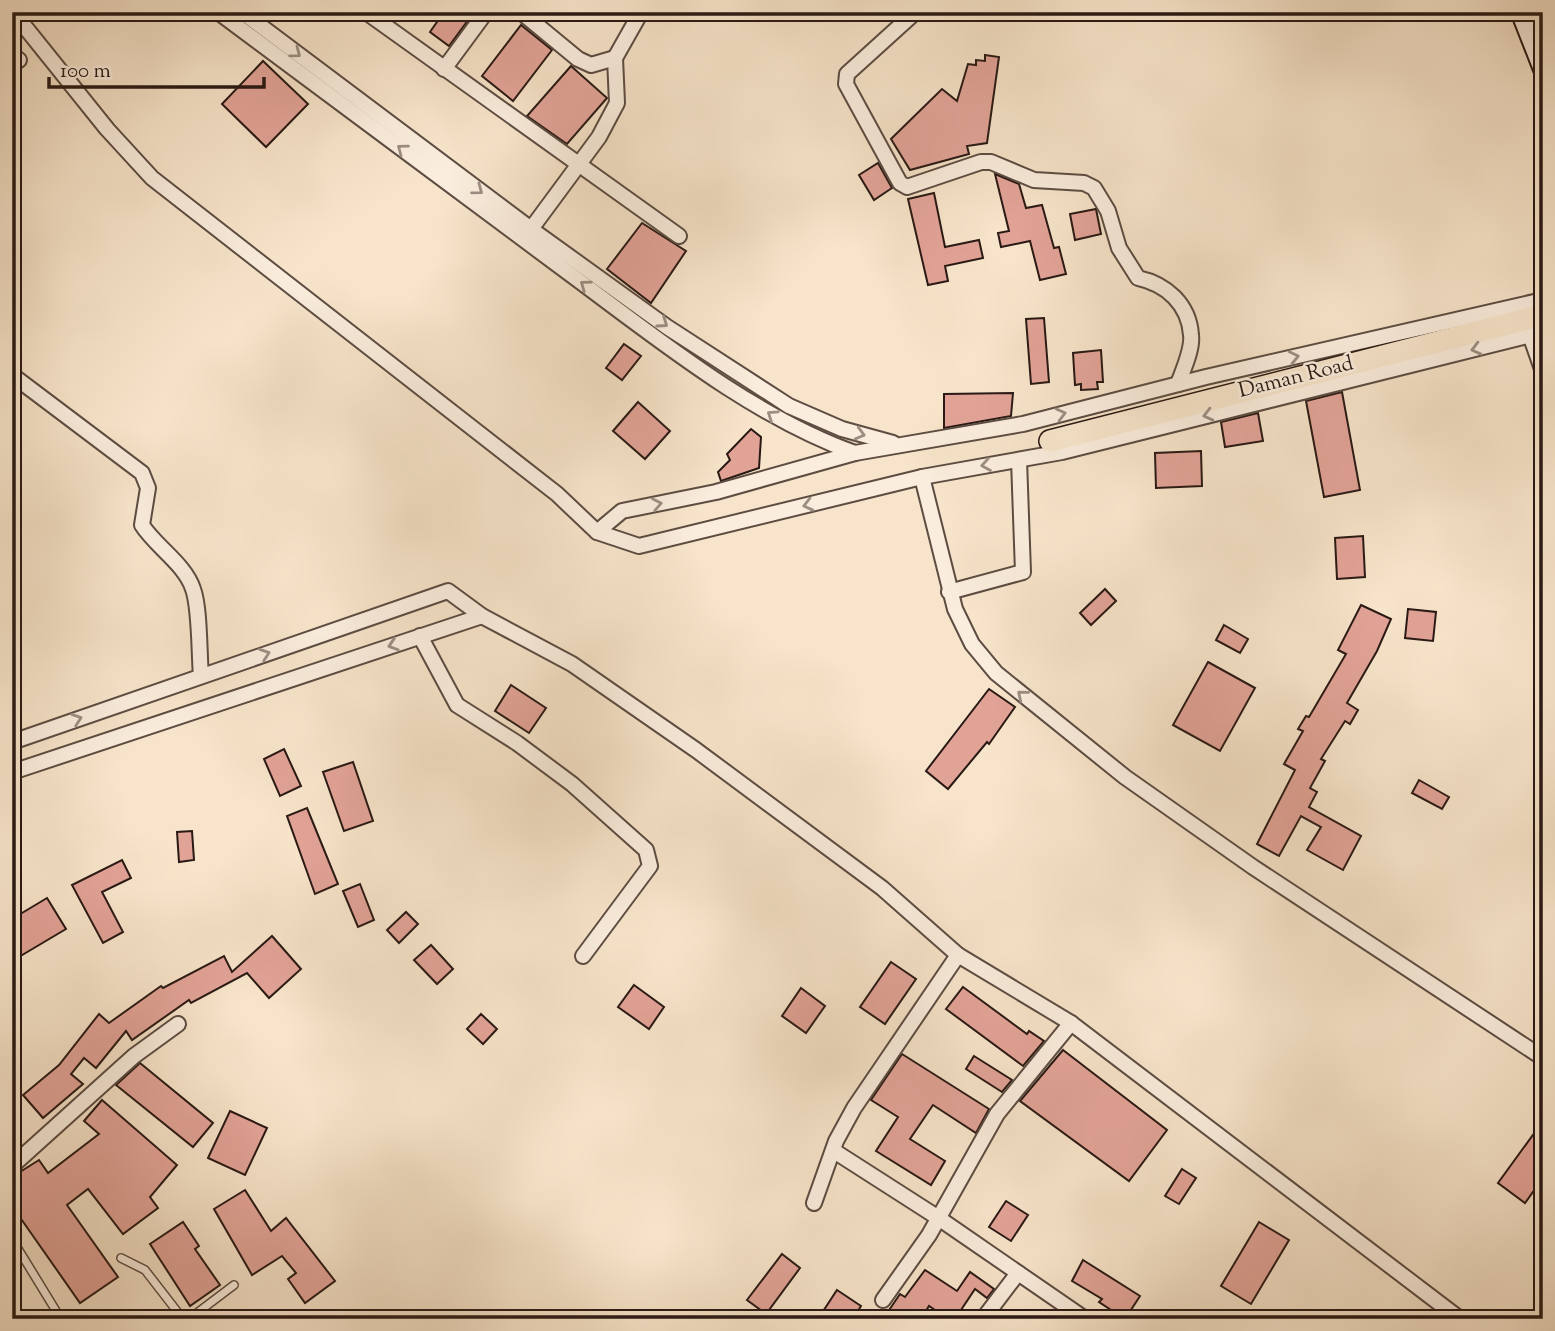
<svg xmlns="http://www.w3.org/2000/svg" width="1555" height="1331" viewBox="0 0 1555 1331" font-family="'Sorts Mill Goudy',serif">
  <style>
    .building { fill: #e2a397; stroke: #291914; stroke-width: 2 }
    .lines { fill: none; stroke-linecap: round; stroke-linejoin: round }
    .lane-casing { stroke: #5c4c42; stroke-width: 10 }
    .street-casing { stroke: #5c4c42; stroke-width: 18 }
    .secondary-casing { stroke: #291914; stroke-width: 23 }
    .primary-casing { stroke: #291914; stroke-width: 24 }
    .lane { stroke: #faeddd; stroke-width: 7 }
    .street { stroke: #faeddd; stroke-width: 14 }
    .secondary { stroke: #faeddd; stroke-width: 19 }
    .primary { stroke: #f7e4ca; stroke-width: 21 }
    .oneway { stroke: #9c8e83 }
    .labels { text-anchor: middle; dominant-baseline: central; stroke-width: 5; stroke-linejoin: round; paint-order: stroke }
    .street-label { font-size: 21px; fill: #291914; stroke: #faeddd }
  </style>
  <rect width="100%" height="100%" fill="#f7e4ca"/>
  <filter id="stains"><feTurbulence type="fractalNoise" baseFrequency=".00286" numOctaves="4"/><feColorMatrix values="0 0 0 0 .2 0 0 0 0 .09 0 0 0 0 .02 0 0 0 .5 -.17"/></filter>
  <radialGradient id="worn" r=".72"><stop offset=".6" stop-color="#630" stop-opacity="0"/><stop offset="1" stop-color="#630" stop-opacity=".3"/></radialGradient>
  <!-- building -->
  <g class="building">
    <polygon points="444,12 474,12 449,46 430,32"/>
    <polygon points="521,25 552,50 513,101 482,76"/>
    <polygon points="985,55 999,57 987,143 967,146 969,154 910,170 891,139 942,89 957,101 968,64 976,65 976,60 985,61"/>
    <polygon points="263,61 308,104 266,147 222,104"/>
    <polygon points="571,66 607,98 567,144 527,116"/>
    <polygon points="878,163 892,188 874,200 859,175"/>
    <polygon points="995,174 1019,184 1026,208 1042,205 1054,248 1059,247 1066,274 1040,280 1030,241 1001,247 998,233 1009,231"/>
    <polygon points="934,193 945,247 979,240 983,258 945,266 948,281 928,285 908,199"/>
    <polygon points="1096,209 1101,234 1075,240 1070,214"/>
    <polygon points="642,223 686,251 651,303 607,269"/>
    <polygon points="1044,318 1049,382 1031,384 1026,319"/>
    <polygon points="624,344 641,356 622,380 606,368"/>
    <polygon points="1101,350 1103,382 1097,382 1098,389 1081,390 1081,384 1075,385 1073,353"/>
    <polygon points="1342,392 1360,490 1324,497 1306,401"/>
    <polygon points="1013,393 1011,416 944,428 944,394"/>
    <polygon points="638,402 670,431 645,459 613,431"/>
    <polygon points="1258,413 1263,441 1225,447 1221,422"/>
    <polygon points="751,429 761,437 759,468 721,481 718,472 730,460 727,454"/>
    <polygon points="1201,451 1202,486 1156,488 1155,453"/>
    <polygon points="1363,536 1365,577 1337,579 1335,538"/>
    <polygon points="1105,589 1116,601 1091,625 1080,613"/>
    <polygon points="1361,605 1391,619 1377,651 1347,703 1358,710 1350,724 1345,721 1321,759 1325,761 1310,788 1317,792 1309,807 1361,836 1343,870 1307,850 1321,827 1301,816 1279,856 1257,844 1295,770 1284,764 1303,731 1298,729 1306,716 1309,717 1346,654 1338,650"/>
    <polygon points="1408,609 1436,612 1433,641 1405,638"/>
    <polygon points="1224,625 1248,639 1240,653 1216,640"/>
    <polygon points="1208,662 1255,688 1220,751 1173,725"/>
    <polygon points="511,685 546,708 529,733 495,711"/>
    <polygon points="989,689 1015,707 989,744 987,742 948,789 926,771"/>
    <polygon points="284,749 301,786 280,796 264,759"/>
    <polygon points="353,762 373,821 344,831 323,772"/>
    <polygon points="1419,780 1449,797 1442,809 1412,793"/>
    <polygon points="307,808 338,884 315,894 287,816"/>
    <polygon points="192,831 194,860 179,862 177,832"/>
    <polygon points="122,860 131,878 102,892 123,932 103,943 72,885"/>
    <polygon points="360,884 374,920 358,927 343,891"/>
    <polygon points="47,898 66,929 12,961 12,919"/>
    <polygon points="406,912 418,924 399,943 387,930"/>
    <polygon points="272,936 301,969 269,998 247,973 191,1003 189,1000 132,1040 126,1031 96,1068 84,1058 71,1074 83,1084 43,1118 23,1095 59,1065 99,1014 109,1023 161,986 163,988 224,956 232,972"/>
    <polygon points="431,945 453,969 437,984 414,960"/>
    <polygon points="891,962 916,979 885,1024 860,1007"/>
    <polygon points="634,985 664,1007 649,1029 618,1007"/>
    <polygon points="963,987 1027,1034 1029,1031 1044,1041 1023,1066 946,1009"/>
    <polygon points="801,988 825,1006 806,1033 782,1016"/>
    <polygon points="481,1014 497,1029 483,1044 467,1029"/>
    <polygon points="1063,1050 1167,1130 1129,1181 1020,1101"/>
    <polygon points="902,1054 989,1109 976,1133 933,1105 910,1139 945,1161 931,1185 876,1151 898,1117 871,1100"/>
    <polygon points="974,1056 1012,1080 1002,1092 966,1069"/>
    <polygon points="140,1063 213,1123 193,1147 116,1085"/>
    <polygon points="102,1100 177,1165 150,1197 158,1208 123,1234 88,1189 67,1205 118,1277 80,1303 12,1206 12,1177 39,1160 48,1173 99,1134 84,1121"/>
    <polygon points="230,1111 267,1128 245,1175 208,1158"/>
    <polygon points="1543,1121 1543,1178 1525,1203 1498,1183"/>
    <polygon points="1182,1169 1196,1178 1179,1204 1165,1196"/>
    <polygon points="245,1190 271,1231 286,1218 335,1281 305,1303 288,1279 296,1273 282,1256 252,1275 214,1209"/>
    <polygon points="1006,1201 1028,1215 1011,1241 989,1227"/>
    <polygon points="183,1222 199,1246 195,1249 220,1285 190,1306 150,1244"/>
    <polygon points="1259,1222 1289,1240 1251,1304 1221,1286"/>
    <polygon points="782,1254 800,1268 766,1314 747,1300"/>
    <polygon points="1083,1260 1140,1296 1125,1319 1099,1302 1102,1299 1072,1281"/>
    <polygon points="925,1270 957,1291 970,1272 994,1289 987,1298 975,1289 955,1319 948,1319 929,1306 921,1319 883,1319 900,1294 905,1297"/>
    <polygon points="837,1290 861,1306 853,1319 818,1319"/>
  </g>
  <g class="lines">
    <!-- lane casing -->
    <g class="lane-casing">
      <g id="lane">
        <polyline points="12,1239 61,1319"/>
        <polyline points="121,1258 145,1270 183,1319"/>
        <polyline points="189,1319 234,1285"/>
      </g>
    </g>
    <!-- street casing -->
    <g class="street-casing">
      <g id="street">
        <polyline points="13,12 107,129 152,178 557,494 597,532 639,546 922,477 1062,452 1543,332"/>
        <path d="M 218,12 C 335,99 453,187 570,274 C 658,339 752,416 855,453"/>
        <polyline points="242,12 531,229 667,327 789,406 842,429 893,443"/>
        <polyline points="366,12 679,236"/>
        <polyline points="521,12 578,59 591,65 615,58"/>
        <path d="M 907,12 L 911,16 L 847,74 L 846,84 L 900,183 L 907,187 L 981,162 L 991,162 L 1034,180 L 1084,183 L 1094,188 L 1108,211 L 1119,248 L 1138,278 C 1166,284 1189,304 1191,335 C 1193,349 1183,370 1178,384"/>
        <polyline points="12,55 19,60"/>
        <polyline points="444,69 486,12"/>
        <polyline points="531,229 599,137 617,103 615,58 641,12"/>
        <polyline points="1530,335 1543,372"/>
        <path d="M 12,375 L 142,473 L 148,488 L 142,525 C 156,547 185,564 193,589 C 200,608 199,653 201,676"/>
        <polyline points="922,477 955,609 972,644 996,673 1125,777 1253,867 1543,1058"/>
        <polyline points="597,532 622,511 716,492 855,453 1023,424 1206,377 1543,300"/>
        <polyline points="949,592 1023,572 1019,460"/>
        <polyline points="420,636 457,705 517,743 572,784 646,850 650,866 583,956"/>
        <polyline points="12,742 448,591 482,616 572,664 696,750 882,888 958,955 1071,1023 1460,1319"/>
        <polyline points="12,772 482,616"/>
        <polyline points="834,1151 937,1217 1085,1319"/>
        <polyline points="12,1166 134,1056 178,1024"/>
        <polyline points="814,1203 836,1141 854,1108 958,955"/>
        <polyline points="883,1300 929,1235 997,1114 1071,1023"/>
        <polyline points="983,1319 1018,1273"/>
      </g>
    </g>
    <!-- secondary casing -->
    <g class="secondary-casing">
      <polyline id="secondary" points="1521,12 1543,68"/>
    </g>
    <!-- primary casing -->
    <g class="primary-casing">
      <polyline id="primary" points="1050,441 1543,315"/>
    </g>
    <!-- lane -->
    <use href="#lane" class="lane"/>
    <!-- street -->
    <use href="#street" class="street"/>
    <!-- secondary -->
    <use href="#secondary" class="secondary"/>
    <!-- primary -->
    <use href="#primary" class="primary"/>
  </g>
  <!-- one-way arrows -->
  <defs><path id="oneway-chevron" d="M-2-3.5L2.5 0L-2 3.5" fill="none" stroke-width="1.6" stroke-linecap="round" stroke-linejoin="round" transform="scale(1.75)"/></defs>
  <g class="oneway">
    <use href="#oneway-chevron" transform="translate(296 53) rotate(37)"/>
    <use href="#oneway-chevron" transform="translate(402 149) rotate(-143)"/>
    <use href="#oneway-chevron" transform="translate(478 190) rotate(37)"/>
    <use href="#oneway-chevron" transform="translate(585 285) rotate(-144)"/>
    <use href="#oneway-chevron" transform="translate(663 323) rotate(35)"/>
    <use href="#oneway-chevron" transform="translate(1476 349) rotate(166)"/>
    <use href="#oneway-chevron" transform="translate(1294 357) rotate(-13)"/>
    <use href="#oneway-chevron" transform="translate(1061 414) rotate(-14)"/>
    <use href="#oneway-chevron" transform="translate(772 415) rotate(-146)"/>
    <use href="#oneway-chevron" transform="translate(1208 415) rotate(166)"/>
    <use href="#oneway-chevron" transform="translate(860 434) rotate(15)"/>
    <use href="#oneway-chevron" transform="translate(986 465) rotate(170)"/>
    <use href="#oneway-chevron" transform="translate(657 504) rotate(-11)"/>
    <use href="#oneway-chevron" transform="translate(808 505) rotate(166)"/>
    <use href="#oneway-chevron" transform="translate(393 645) rotate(162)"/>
    <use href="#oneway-chevron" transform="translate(265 654) rotate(-19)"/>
    <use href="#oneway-chevron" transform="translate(1022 695) rotate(-141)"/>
    <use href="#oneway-chevron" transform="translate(77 719) rotate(-19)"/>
  </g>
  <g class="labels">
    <!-- street labels -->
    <g class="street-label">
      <text transform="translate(1296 378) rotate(-14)">Daman Road</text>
    </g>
  </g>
  <!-- margin -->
  <rect width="1555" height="1331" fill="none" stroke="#f7e4ca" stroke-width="42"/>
  <rect x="14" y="14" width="1527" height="1303" fill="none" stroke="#291914" stroke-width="3.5"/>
  <rect x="21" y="21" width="1513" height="1289" fill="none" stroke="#291914" stroke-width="2"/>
  <!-- scale -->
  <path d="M49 77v10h215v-10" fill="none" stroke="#291914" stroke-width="3.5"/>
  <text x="60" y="77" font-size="21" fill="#291914" stroke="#faeddd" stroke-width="5" paint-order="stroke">100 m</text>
  <rect width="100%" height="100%" filter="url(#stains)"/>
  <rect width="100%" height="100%" fill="url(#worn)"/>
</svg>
